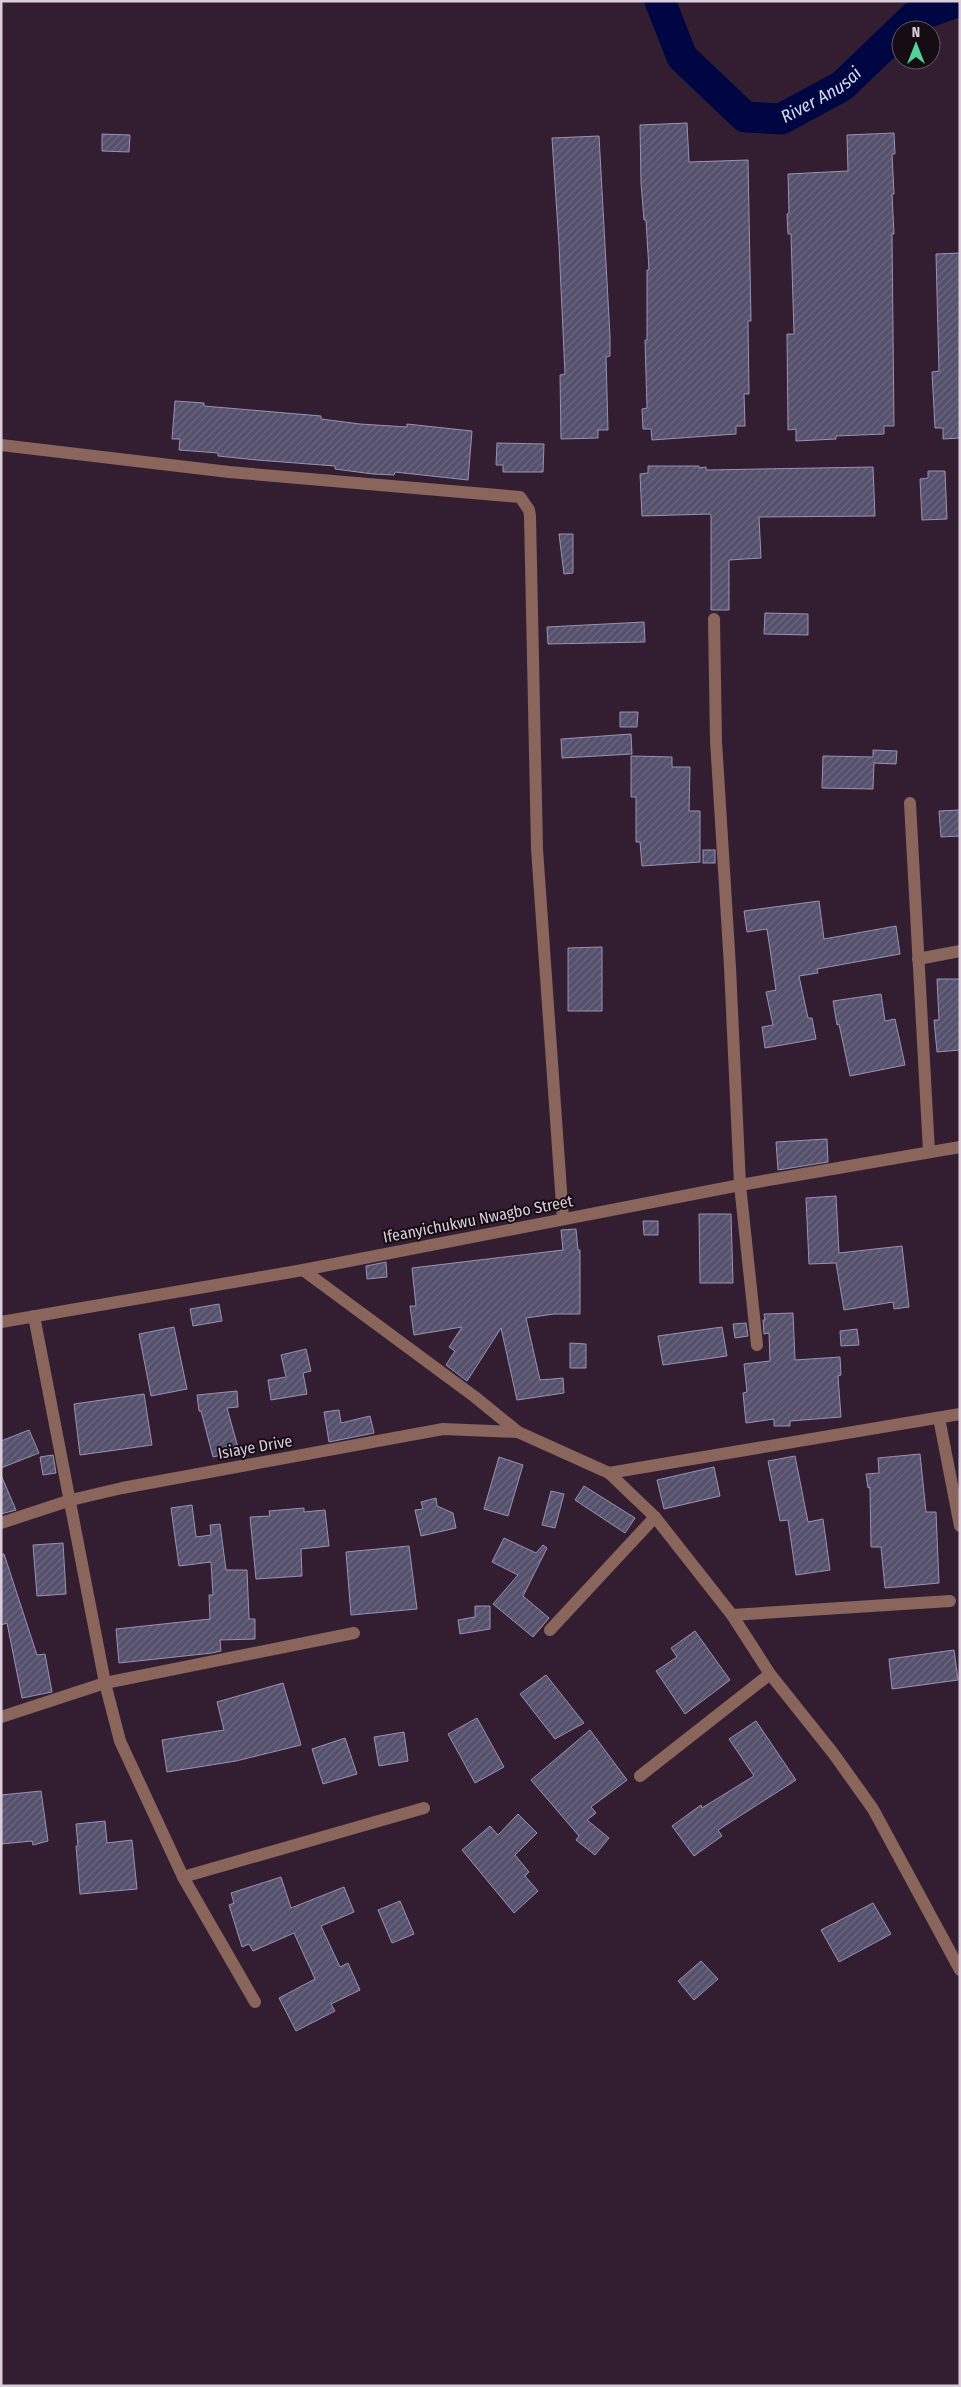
<svg xmlns="http://www.w3.org/2000/svg" width="961" height="2387" viewBox="0 0 961 2387" font-family="'Fira Sans Condensed',sans-serif">
  <style>
    .lines { fill: none; stroke-linecap: round; stroke-linejoin: round }
    .river { stroke: #000641; stroke-width: 31 }
    .building { fill: url(#building-hatch); stroke: #9793b2 }
    .minor { stroke: #89655c; stroke-width: 12 }
    .labels { text-anchor: middle; dominant-baseline: central; stroke-width: 4; stroke-linejoin: round; paint-order: stroke }
    .street-label { font-size: 16px; fill: #dbceda; stroke: #150c14 }
    .water-label { font-size: 18px; font-style: italic; fill: #d1dbee; stroke: #150c14 }
  </style>
  <defs>
    <pattern id="building-hatch" width="6" height="6" patternUnits="userSpaceOnUse" patternTransform="scale(1.25)"><rect width="6" height="6" fill="#55516d"/><path d="M-1 1l2-2M0 6l6-6M5 7l2-2" fill="none" stroke="#6d6981"/></pattern>
  </defs>
  <rect width="100%" height="100%" fill="#331e31"/>
  <g class="lines">
    <!-- river -->
    <path class="river" id="s1" d="M 660,1 L 682,57 L 745,117 L 781,119 L 842,86 L 914,17 L 960,1"/>
  </g>
  <!-- building -->
  <g class="building">
    <polygon points="687,123 689,162 748,160 751,321 748,321 749,394 744,394 745,426 736,426 736,434 652,440 651,429 643,429 642,409 647,408 645,340 647,340 647,270 649,270 646,220 644,220 641,183 640,125"/>
    <polygon points="894,133 895,154 892,154 894,194 892,194 894,234 892,234 894,426 884,426 884,434 836,436 836,439 796,441 796,429 788,430 787,334 794,334 791,234 788,234 787,214 789,213 788,174 848,171 847,135"/>
    <polygon points="102,134 130,135 129,152 102,151"/>
    <polygon points="599,136 610,336 610,356 606,357 608,430 598,430 598,438 561,439 560,375 565,374 559,245 552,138"/>
    <polygon points="960,253 960,438 943,439 943,428 935,428 932,372 939,371 936,254"/>
    <polygon points="175,401 204,403 204,406 321,416 321,419 360,424 407,427 407,424 472,431 468,480 395,472 394,475 373,474 335,469 335,466 257,460 218,456 218,453 179,450 180,439 172,439"/>
    <polygon points="497,443 544,444 543,472 503,472 503,465 496,465"/>
    <polygon points="648,466 699,466 699,468 706,467 706,470 873,467 875,516 759,517 761,558 729,560 729,610 711,610 711,516 710,514 642,516 640,474 648,473"/>
    <polygon points="928,471 945,471 947,519 922,520 920,479 928,478"/>
    <polygon points="559,534 573,534 573,573 564,574"/>
    <polygon points="765,613 808,614 808,635 764,634"/>
    <polygon points="644,622 645,642 548,644 547,627"/>
    <polygon points="620,712 638,712 637,727 620,727"/>
    <polygon points="631,734 632,754 562,758 561,739"/>
    <polygon points="873,750 897,751 896,764 874,763 873,789 822,788 823,756 873,757"/>
    <polygon points="631,756 672,757 672,767 690,767 689,811 700,811 700,862 642,866 640,842 636,842 636,797 631,797"/>
    <polygon points="960,810 960,836 941,837 939,811"/>
    <rect x="703" y="850" width="12" height="13"/>
    <polygon points="819,901 824,939 896,926 900,954 817,969 818,973 799,976 808,1018 812,1018 816,1039 765,1048 762,1027 773,1025 766,992 776,990 767,929 747,932 744,911"/>
    <polygon points="602,947 602,1011 568,1011 568,948"/>
    <polygon points="937,979 960,979 960,1050 937,1052 934,1020 939,1020"/>
    <polygon points="881,994 885,1021 895,1019 905,1065 850,1076 839,1024 837,1025 833,1001"/>
    <polygon points="827,1139 828,1162 778,1170 776,1142"/>
    <polygon points="836,1196 839,1253 902,1246 909,1307 894,1309 893,1302 844,1310 836,1263 809,1264 806,1198"/>
    <polygon points="699,1214 731,1214 733,1283 700,1283"/>
    <polygon points="643,1221 658,1221 658,1235 644,1235"/>
    <polygon points="576,1229 578,1250 580,1250 580,1314 554,1314 526,1318 540,1380 563,1378 564,1393 517,1400 501,1328 467,1381 446,1365 455,1351 449,1347 462,1327 414,1335 410,1306 416,1306 412,1268 563,1250 561,1230"/>
    <polygon points="386,1262 387,1277 367,1279 366,1266"/>
    <polygon points="219,1304 222,1321 193,1326 190,1309"/>
    <polygon points="793,1313 795,1360 840,1357 841,1375 838,1376 841,1417 790,1421 790,1426 774,1426 774,1419 746,1423 743,1393 747,1392 744,1364 770,1361 769,1333 764,1334 763,1320 765,1320 764,1314"/>
    <polygon points="746,1323 748,1336 735,1338 733,1324"/>
    <polygon points="174,1327 187,1389 151,1396 139,1334"/>
    <polygon points="722,1327 727,1356 663,1365 658,1336"/>
    <polygon points="857,1329 859,1345 841,1346 840,1331"/>
    <polygon points="570,1343 586,1344 586,1368 570,1368"/>
    <polygon points="306,1349 311,1371 303,1373 307,1394 271,1400 268,1380 286,1377 281,1355"/>
    <polygon points="237,1391 238,1407 227,1408 239,1451 213,1457 201,1411 199,1411 197,1395"/>
    <polygon points="144,1394 152,1445 80,1455 74,1404"/>
    <polygon points="339,1410 341,1423 370,1416 374,1433 329,1442 324,1412"/>
    <polygon points="29,1430 39,1453 1,1468 1,1441"/>
    <polygon points="920,1454 926,1512 936,1512 939,1583 885,1588 881,1547 871,1547 870,1487 868,1488 866,1474 879,1473 878,1458"/>
    <polygon points="53,1455 56,1473 43,1475 40,1457"/>
    <polygon points="795,1456 808,1522 823,1519 830,1570 796,1575 788,1520 780,1521 768,1461"/>
    <polygon points="499,1457 523,1465 508,1516 484,1509"/>
    <polygon points="714,1467 720,1496 664,1509 657,1480"/>
    <polygon points="1,1475 16,1510 1,1514"/>
    <polygon points="584,1486 635,1518 625,1533 575,1500"/>
    <polygon points="551,1491 564,1494 555,1528 542,1525"/>
    <polygon points="436,1498 437,1506 453,1513 456,1528 421,1536 415,1510 423,1509 421,1502"/>
    <polygon points="192,1505 196,1537 211,1535 210,1525 220,1524 226,1570 247,1570 249,1619 255,1619 255,1639 220,1640 221,1651 212,1653 119,1663 116,1629 210,1619 209,1595 213,1595 211,1562 179,1566 171,1508"/>
    <polygon points="304,1508 304,1512 325,1510 329,1546 301,1549 302,1576 256,1579 250,1517 270,1516 269,1511"/>
    <polygon points="504,1538 536,1553 543,1545 547,1548 523,1596 549,1618 533,1637 493,1604 518,1575 492,1562"/>
    <polygon points="63,1543 66,1594 37,1596 33,1545"/>
    <polygon points="409,1546 417,1609 351,1615 346,1552"/>
    <polygon points="1,1554 4,1554 37,1655 45,1654 52,1692 22,1698 7,1623 1,1625"/>
    <polygon points="475,1606 490,1606 490,1629 460,1634 458,1620 475,1617"/>
    <polygon points="695,1631 730,1680 685,1714 656,1671 677,1657 671,1648"/>
    <polygon points="954,1650 958,1680 892,1689 889,1659"/>
    <polygon points="546,1675 584,1723 555,1739 520,1694"/>
    <polygon points="283,1683 301,1745 236,1761 167,1772 162,1740 224,1730 217,1702"/>
    <polygon points="477,1718 504,1767 475,1783 448,1734"/>
    <polygon points="756,1721 796,1780 718,1830 722,1836 694,1856 672,1826 701,1805 702,1808 754,1776 729,1739"/>
    <polygon points="590,1730 627,1780 591,1807 596,1813 587,1820 609,1838 595,1855 576,1840 579,1836 531,1780"/>
    <polygon points="404,1732 408,1761 379,1766 374,1737"/>
    <polygon points="345,1738 357,1774 323,1784 312,1749"/>
    <polygon points="41,1791 48,1841 33,1845 32,1841 1,1844 1,1795"/>
    <polygon points="518,1814 537,1833 515,1855 529,1872 525,1876 538,1891 514,1913 462,1850 490,1826 498,1835"/>
    <polygon points="105,1821 107,1843 132,1840 137,1889 80,1894 76,1846 78,1846 76,1824"/>
    <polygon points="281,1877 291,1908 344,1887 354,1912 321,1926 340,1967 348,1963 360,1990 331,2004 335,2011 296,2031 279,1998 315,1979 294,1933 253,1951 249,1944 242,1947 229,1905 234,1903 231,1893"/>
    <polygon points="400,1901 414,1934 392,1943 378,1910"/>
    <polygon points="873,1903 891,1934 839,1962 821,1930"/>
    <polygon points="701,1961 718,1979 694,2000 678,1981"/>
  </g>
  <g class="lines">
    <!-- minor -->
    <g class="minor">
      <polyline points="1,445 229,472 520,497 529,510 530,516 537,849 563,1219"/>
      <polyline points="714,619 716,741 730,967 740,1185 757,1345"/>
      <polyline points="910,803 929,1152"/>
      <polyline points="918,959 960,951"/>
      <polyline points="303,1270 475,1397 518,1432 609,1473 655,1517 732,1615 770,1674 833,1753 873,1809 960,1970"/>
      <polyline points="34,1316 105,1683 120,1741 183,1877 255,2002"/>
      <polyline points="1,1322 303,1270 740,1185 960,1147"/>
      <polyline points="939,1418 960,1526"/>
      <polyline points="609,1473 960,1414"/>
      <polyline points="1,1523 71,1500 122,1488 443,1429 518,1432"/>
      <polyline points="732,1615 950,1601"/>
      <polyline points="550,1630 655,1517"/>
      <polyline points="1,1717 105,1683 354,1633"/>
      <polyline points="640,1776 770,1674"/>
      <polyline points="183,1877 424,1808"/>
    </g>
  </g>
  <g class="labels">
    <!-- street labels -->
    <g class="street-label">
      <text transform="translate(478 1219) rotate(-11)">Ifeanyichukwu Nwagbo Street</text>
      <text transform="translate(255 1447) rotate(-10)">Isiaye Drive</text>
    </g>
    <!-- water labels -->
    <g class="water-label">
      <text stroke="none"><textPath href="#s1" startOffset="230">River Anusai</textPath></text>
    </g>
  </g>
  <!-- border -->
  <rect width="961" height="2387" fill="none" stroke="#dbceda" stroke-width="5"/>
  <!-- north arrow -->
  <g transform="translate(916 45)"><circle r="24" fill="#150c14" stroke="#645a63"/>
  <path d="M0-4L9 19L0 12L-9 19Z" fill="#50d398"/>
  <text y="-8" font-size="14" font-weight="bold" text-anchor="middle" fill="#dbceda">N</text>
  </g>
</svg>
